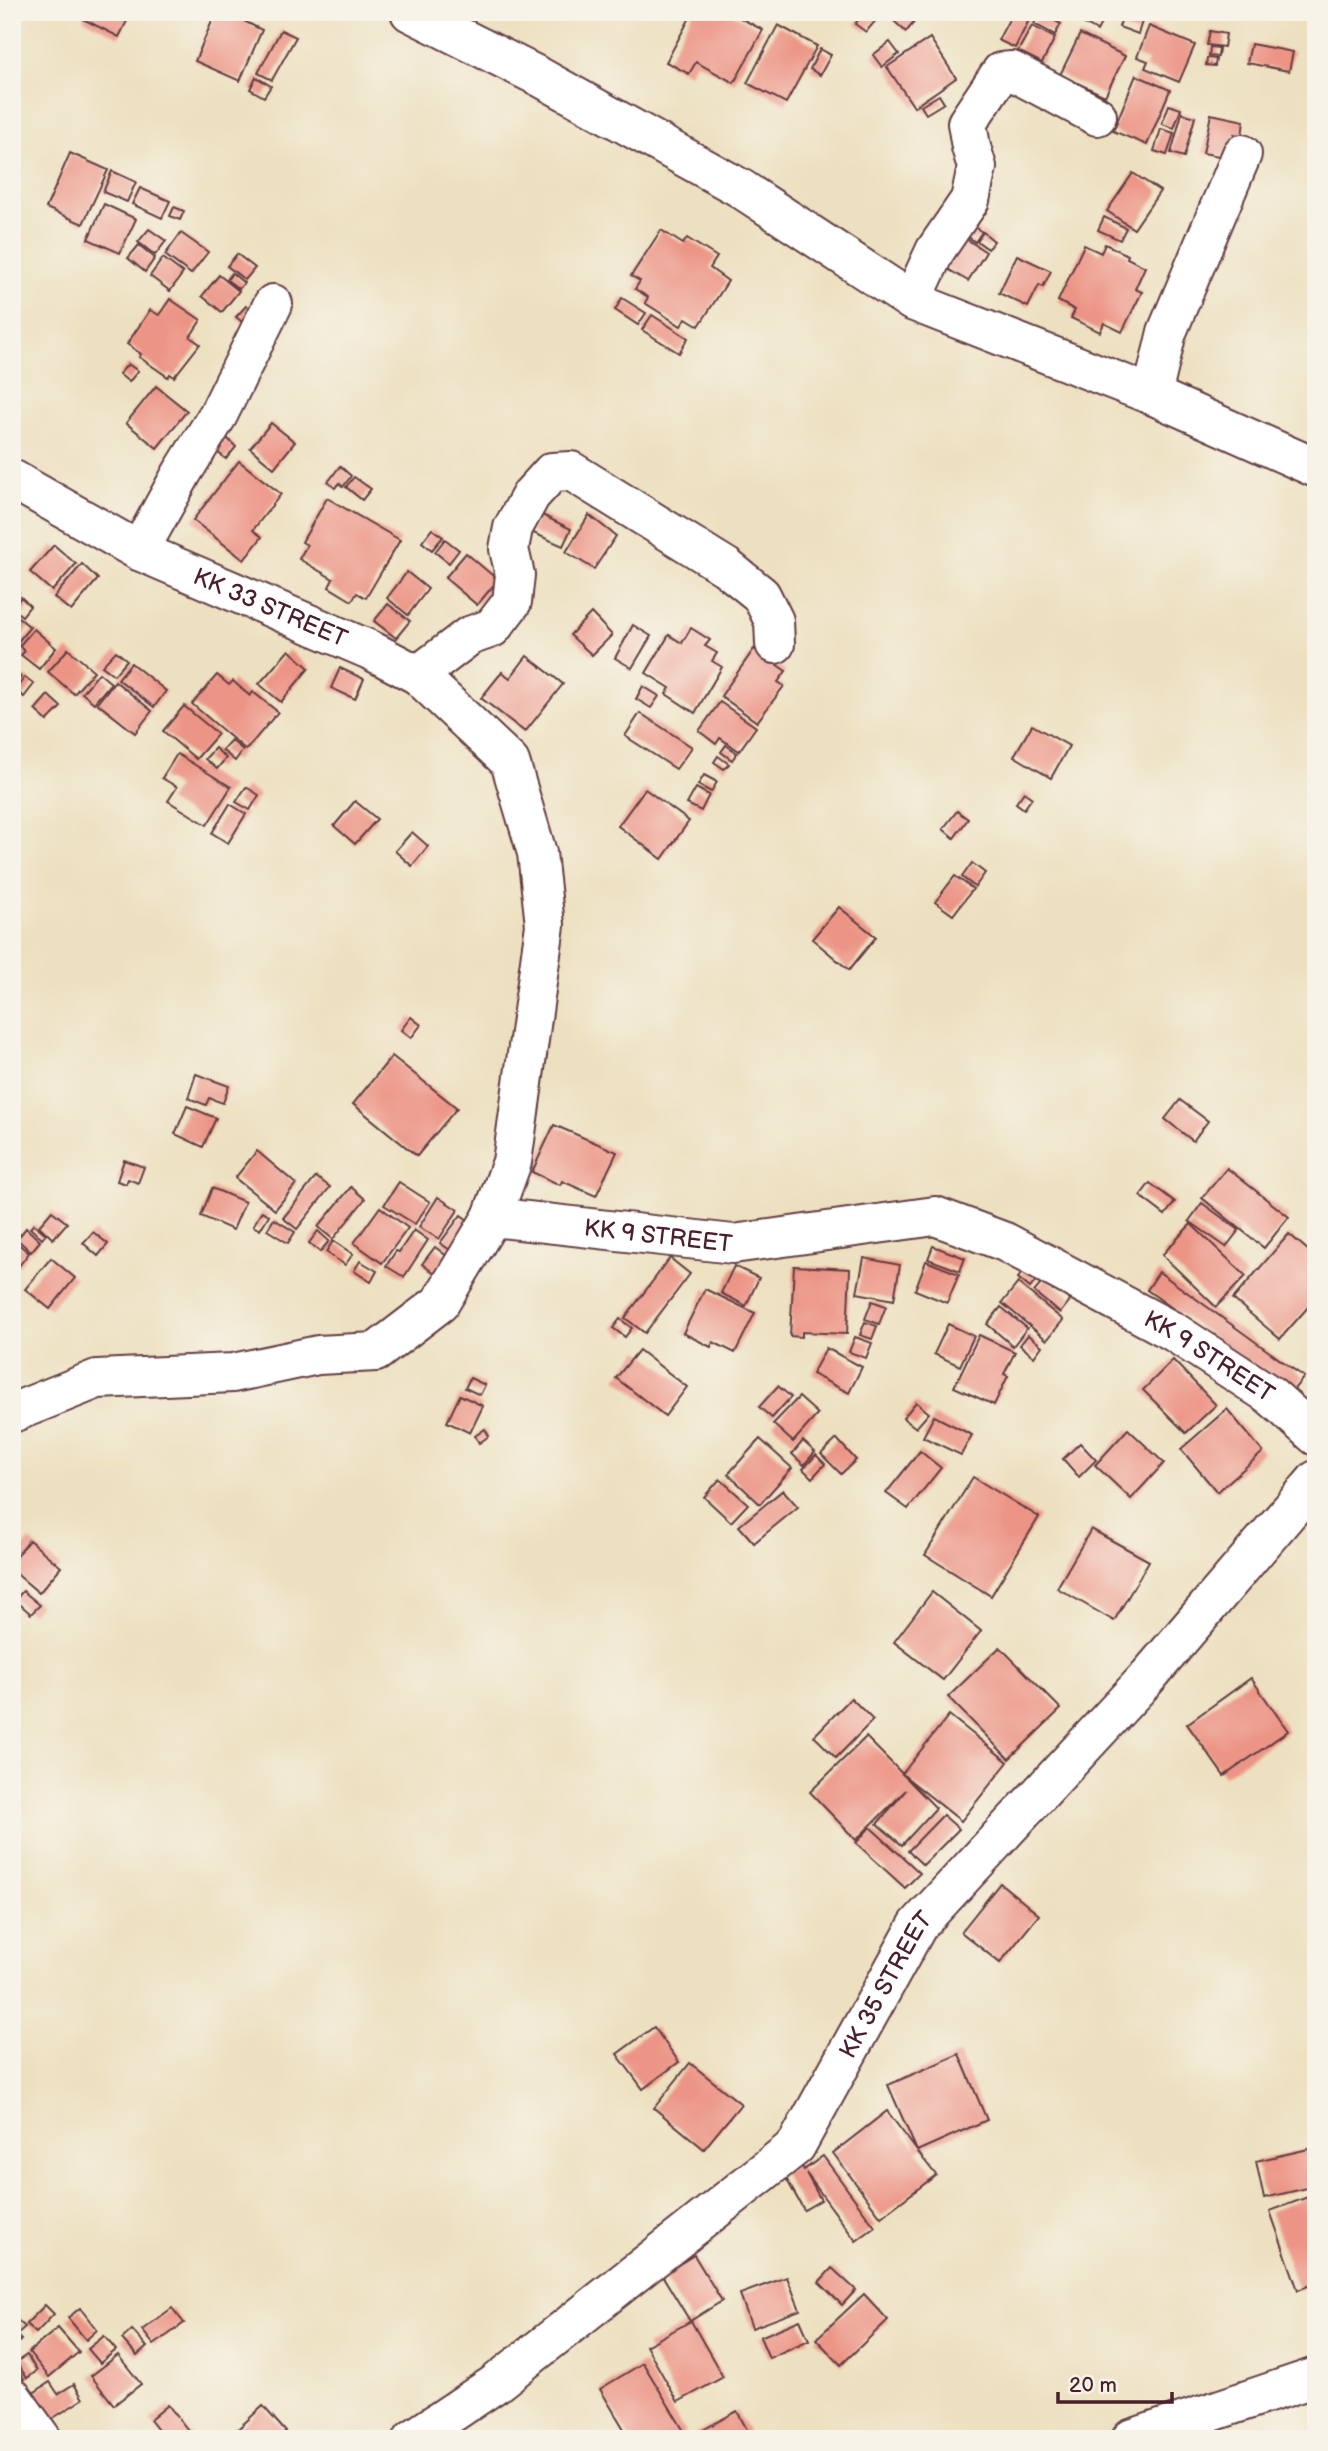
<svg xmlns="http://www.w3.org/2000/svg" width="1328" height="2451" viewBox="0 0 1328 2451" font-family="'Balsamiq Sans',sans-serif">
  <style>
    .building { fill: #ec9586 }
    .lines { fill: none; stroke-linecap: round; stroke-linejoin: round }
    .minor-casing { stroke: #623c41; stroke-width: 42 }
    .minor { stroke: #fff; stroke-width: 38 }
    .labels { text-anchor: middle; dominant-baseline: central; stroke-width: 6; stroke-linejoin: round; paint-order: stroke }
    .street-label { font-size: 24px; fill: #4a1f2b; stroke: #f7f3e8 }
  </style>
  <rect width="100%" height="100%" fill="#f7f3e8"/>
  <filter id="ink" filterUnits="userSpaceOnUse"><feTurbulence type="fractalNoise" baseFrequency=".0143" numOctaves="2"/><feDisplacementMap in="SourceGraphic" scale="14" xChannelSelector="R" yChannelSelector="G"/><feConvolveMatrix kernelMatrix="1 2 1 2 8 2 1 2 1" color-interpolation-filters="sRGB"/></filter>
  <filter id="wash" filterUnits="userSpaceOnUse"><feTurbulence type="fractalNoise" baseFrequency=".00686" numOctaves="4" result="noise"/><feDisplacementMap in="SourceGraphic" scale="28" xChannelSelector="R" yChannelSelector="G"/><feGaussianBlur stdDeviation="1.57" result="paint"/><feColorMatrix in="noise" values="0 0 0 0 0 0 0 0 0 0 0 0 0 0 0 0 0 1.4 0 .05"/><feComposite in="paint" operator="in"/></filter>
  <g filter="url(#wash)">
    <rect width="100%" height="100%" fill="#ede0c0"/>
    <g id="blocks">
      <!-- building -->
      <g class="building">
        <polygon points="87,12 129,12 131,13 119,37 83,19"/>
        <polygon points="216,12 226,12 262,30 240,81 195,61"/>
        <polygon points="693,12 729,12 763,30 734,83 696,62 689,74 666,62"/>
        <polygon points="776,12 791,12 788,19"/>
        <polygon points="864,12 883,12 866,32 855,24"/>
        <polygon points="901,12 906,12 915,21 906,32 894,21"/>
        <polygon points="1013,12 1032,14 1015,48 998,40"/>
        <polygon points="1084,12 1107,12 1097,31 1079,21"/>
        <polygon points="1124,12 1145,12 1138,34 1119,27"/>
        <polygon points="1040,13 1061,24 1055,35 1034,24"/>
        <polygon points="778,25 817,46 786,103 747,83"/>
        <polygon points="1032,26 1055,38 1042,63 1018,51"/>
        <polygon points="1149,26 1195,45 1179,82 1145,68 1148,61 1137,57"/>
        <polygon points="281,30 296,37 272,80 258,73"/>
        <polygon points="1210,31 1226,34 1224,47 1207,45"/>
        <polygon points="1080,34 1125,56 1105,96 1060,75"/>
        <polygon points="930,38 956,78 914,107 887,67"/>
        <polygon points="890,42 899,54 882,67 873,55"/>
        <polygon points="1251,44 1293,52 1289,71 1247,63"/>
        <polygon points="1210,47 1219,48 1218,57 1209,56"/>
        <polygon points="820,49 831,55 820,75 810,69"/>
        <polygon points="1207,58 1216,59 1215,66 1206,65"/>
        <polygon points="1136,75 1170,90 1147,145 1113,131"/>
        <polygon points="256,77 271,86 264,97 250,89"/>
        <polygon points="939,95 944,103 926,114 921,106"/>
        <polygon points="1169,105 1181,109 1174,128 1162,124"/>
        <polygon points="1182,113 1195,117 1184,157 1171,153"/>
        <polygon points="1211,114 1244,121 1242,136 1234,134 1229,158 1203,153"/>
        <polygon points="1161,129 1174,133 1167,155 1154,151"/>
        <polygon points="70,153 108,170 83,224 46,208"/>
        <polygon points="112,171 136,182 127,202 103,192"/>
        <polygon points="1133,173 1160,191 1134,229 1107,211"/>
        <polygon points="140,188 170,201 162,218 132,204"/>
        <polygon points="104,204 136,219 120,253 88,239"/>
        <polygon points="174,207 184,211 180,220 170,216"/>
        <polygon points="1104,217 1126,228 1120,240 1098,230"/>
        <polygon points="970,224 982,232 975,242 963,233"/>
        <polygon points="149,229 166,241 155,255 138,242"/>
        <polygon points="661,230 683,244 687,238 717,257 710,268 728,281 699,326 686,318 681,326 645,303 648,297 635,289 640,281 631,276"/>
        <polygon points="983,232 994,241 988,249 977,241"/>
        <polygon points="181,233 208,252 191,274 165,255"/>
        <polygon points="965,238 986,252 968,281 946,268"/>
        <polygon points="1105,244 1128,255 1127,258 1145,267 1135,289 1142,292 1122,332 1104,323 1100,332 1071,318 1075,310 1058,301 1084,245 1101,253"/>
        <polygon points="139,245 155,258 145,272 128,258"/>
        <polygon points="237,254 255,268 245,280 227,266"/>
        <polygon points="1017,255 1051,271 1043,287 1039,285 1028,307 999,293"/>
        <polygon points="163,258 183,273 170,291 150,276"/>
        <polygon points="232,273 244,283 239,289 227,280"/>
        <polygon points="219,275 239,291 222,312 202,296"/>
        <polygon points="622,298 646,313 638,325 615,310"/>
        <polygon points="170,299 201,320 190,337 200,344 174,377 170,374 168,377 139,357 141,354 127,344 150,310 159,315"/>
        <polygon points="246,306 257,315 248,327 236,317"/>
        <polygon points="652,315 688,338 679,353 642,330"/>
        <polygon points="128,364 138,371 129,382 119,374"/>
        <polygon points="156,386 187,411 157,448 126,423"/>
        <polygon points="271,423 295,442 274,468 250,448"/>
        <polygon points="227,438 236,447 226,459 216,451"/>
        <polygon points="239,461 281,494 253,530 262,537 244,560 193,520"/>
        <polygon points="340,466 351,476 343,487 339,483 335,488 328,482"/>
        <polygon points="354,477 371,489 362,500 346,487"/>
        <polygon points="327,498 400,540 366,598 357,593 352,601 329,587 333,579 299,559 307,545 302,542"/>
        <polygon points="540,514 571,529 563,546 531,532"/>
        <polygon points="589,515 616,536 594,569 566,552"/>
        <polygon points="432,529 443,537 432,550 422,542"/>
        <polygon points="445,539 459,550 449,563 435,552"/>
        <polygon points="54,545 76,564 52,591 30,572"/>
        <polygon points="466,553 498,580 477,605 445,578"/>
        <polygon points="82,564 98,579 71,611 54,597"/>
        <polygon points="407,572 428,589 408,615 387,598"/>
        <polygon points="12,586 19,592 12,600"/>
        <polygon points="21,597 30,606 22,616 12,608"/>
        <polygon points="388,604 410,621 396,638 374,621"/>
        <polygon points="12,612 30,627 16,644 12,640"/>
        <polygon points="591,613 612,635 592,655 570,635"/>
        <polygon points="633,625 651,636 632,668 615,658"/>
        <polygon points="691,628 710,640 705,646 717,653 712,661 722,667 695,713 666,694 670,688 646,673 669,635 682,643"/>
        <polygon points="34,629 56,648 39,669 21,655 25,651 19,646"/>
        <polygon points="68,649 94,671 74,694 48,672"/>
        <polygon points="754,649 786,671 778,682 784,686 757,722 721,696"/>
        <polygon points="289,650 309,668 281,702 259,684"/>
        <polygon points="116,651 127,660 114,675 102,666"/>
        <polygon points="527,656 563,684 525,732 481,698 502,672 510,678"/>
        <polygon points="131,663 166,691 154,707 118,679"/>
        <polygon points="340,668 364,679 355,699 331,688"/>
        <polygon points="12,670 21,677 12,688"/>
        <polygon points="99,673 111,683 94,703 82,693"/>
        <polygon points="217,675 229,685 233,681 250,696 253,692 278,712 246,750 192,704"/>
        <polygon points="25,677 34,684 24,697 15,690"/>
        <polygon points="115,681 152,711 135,733 97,703"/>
        <polygon points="643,686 659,696 651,708 636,699"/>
        <polygon points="48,695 61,707 47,721 35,710"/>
        <polygon points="720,702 756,727 739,751 720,738 716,744 699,731"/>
        <polygon points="184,706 218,734 196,759 163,731"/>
        <polygon points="640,713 692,747 676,769 625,736"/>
        <polygon points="1032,725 1069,746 1051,778 1014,756"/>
        <polygon points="231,740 243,750 235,761 222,750"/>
        <polygon points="726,745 737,753 732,760 721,752"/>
        <polygon points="215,748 226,758 217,769 205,759"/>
        <polygon points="177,754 231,787 207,825 168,801 177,787 162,778"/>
        <polygon points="718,756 729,764 724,769 714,762"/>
        <polygon points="704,775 717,782 711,792 698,785"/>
        <polygon points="246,787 259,795 250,810 236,802"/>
        <polygon points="696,788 709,795 701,811 687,804"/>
        <polygon points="645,789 689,821 662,859 618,826"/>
        <polygon points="1024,792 1032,798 1024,809 1016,803"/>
        <polygon points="355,801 377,819 355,844 334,826"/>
        <polygon points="230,804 246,814 228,843 212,833"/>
        <polygon points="957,811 968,819 954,838 943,829"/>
        <polygon points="412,832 428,846 412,866 395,851"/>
        <polygon points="972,863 985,873 975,887 962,877"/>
        <polygon points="955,876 973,889 953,915 935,902"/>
        <polygon points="839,907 876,937 849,970 812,939"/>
        <polygon points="411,1017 421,1025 411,1038 401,1030"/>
        <polygon points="392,1056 457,1108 417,1156 353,1104"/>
        <polygon points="196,1074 229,1086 223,1103 209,1098 206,1105 188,1098"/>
        <polygon points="1180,1100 1208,1121 1193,1141 1165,1119"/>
        <polygon points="187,1106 216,1118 203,1147 175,1134"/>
        <polygon points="554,1125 617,1152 596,1196 562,1181 560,1185 532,1172"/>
        <polygon points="257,1151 296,1184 275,1210 235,1178"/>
        <polygon points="124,1160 144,1167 138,1183 128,1179 126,1184 117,1181"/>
        <polygon points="1227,1168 1289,1217 1264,1248 1202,1198"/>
        <polygon points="316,1177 330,1187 297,1229 283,1218"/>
        <polygon points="399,1182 430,1202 415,1224 384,1205"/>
        <polygon points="1150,1183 1175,1202 1165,1215 1140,1196"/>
        <polygon points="351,1187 365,1199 333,1239 318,1227"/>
        <polygon points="212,1188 245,1202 233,1230 201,1216"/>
        <polygon points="438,1197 458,1210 439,1239 419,1227"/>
        <polygon points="1202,1203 1239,1230 1226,1247 1189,1221"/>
        <polygon points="380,1207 408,1228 382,1263 354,1243"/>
        <polygon points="52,1211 67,1223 53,1239 39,1226"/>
        <polygon points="262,1211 269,1215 260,1230 253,1226"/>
        <polygon points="461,1215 472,1223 453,1252 440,1243"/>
        <polygon points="274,1219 295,1232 288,1243 267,1230"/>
        <polygon points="34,1224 46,1234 42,1239 30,1228"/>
        <polygon points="1191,1224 1246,1276 1216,1307 1162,1255"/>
        <polygon points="26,1228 40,1241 31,1252 17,1239"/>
        <polygon points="414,1230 428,1240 404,1277 386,1266 396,1251 399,1252"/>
        <polygon points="318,1231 329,1241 320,1252 309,1243"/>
        <polygon points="93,1232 108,1244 98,1256 83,1243"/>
        <polygon points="1289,1234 1316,1257 1316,1298 1280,1339 1233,1299"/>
        <polygon points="333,1241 353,1254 345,1265 326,1252"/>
        <polygon points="16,1242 29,1253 18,1267 12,1262 12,1246"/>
        <polygon points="933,1246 965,1258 960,1271 928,1259"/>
        <polygon points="435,1247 448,1257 435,1274 422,1264"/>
        <polygon points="51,1258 75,1278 50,1309 25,1289"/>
        <polygon points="670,1258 690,1274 645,1333 625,1318"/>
        <polygon points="864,1258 900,1265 894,1300 857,1293"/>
        <polygon points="360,1261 377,1271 371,1282 354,1271"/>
        <polygon points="926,1261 959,1274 947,1303 915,1290"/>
        <polygon points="1029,1264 1041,1274 1030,1288 1018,1278"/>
        <polygon points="734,1266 759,1278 746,1306 721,1293"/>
        <polygon points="794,1266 850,1269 847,1334 802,1332 802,1337 790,1336"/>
        <polygon points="1159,1272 1304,1377 1291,1393 1147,1290"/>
        <polygon points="1046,1278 1072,1298 1060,1313 1034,1292"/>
        <polygon points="1018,1283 1063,1320 1047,1340 1002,1303"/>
        <polygon points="705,1289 755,1313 735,1353 713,1342 711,1347 683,1333"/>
        <polygon points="872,1301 886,1306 879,1324 865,1319"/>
        <polygon points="1001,1307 1027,1328 1013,1346 987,1324"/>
        <polygon points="620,1319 632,1328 625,1337 613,1328"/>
        <polygon points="865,1322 877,1326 872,1339 860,1335"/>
        <polygon points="948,1324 974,1336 960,1366 934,1354"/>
        <polygon points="979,1335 1015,1352 1004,1374 1008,1376 994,1405 954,1387"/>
        <polygon points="1028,1335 1042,1346 1034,1357 1020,1345"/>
        <polygon points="855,1337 872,1343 866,1358 849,1352"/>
        <polygon points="826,1348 862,1367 849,1393 812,1374"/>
        <polygon points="639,1350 687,1387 665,1416 616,1378"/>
        <polygon points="1173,1360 1216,1405 1186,1433 1143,1390"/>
        <polygon points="470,1378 485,1385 480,1395 465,1388"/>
        <polygon points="778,1386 791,1397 772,1418 759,1407"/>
        <polygon points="460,1395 483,1406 470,1433 447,1422"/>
        <polygon points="799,1397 818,1414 793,1442 773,1424"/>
        <polygon points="916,1402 929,1413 916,1428 903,1418"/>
        <polygon points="1227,1409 1263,1452 1217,1492 1181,1449"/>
        <polygon points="934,1416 972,1435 961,1455 923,1437"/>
        <polygon points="485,1429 489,1436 479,1443 475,1436"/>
        <polygon points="1128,1429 1164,1463 1131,1499 1095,1465"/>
        <polygon points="760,1439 792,1468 760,1504 728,1474"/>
        <polygon points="837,1439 856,1460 841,1474 821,1454"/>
        <polygon points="803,1441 815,1452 804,1465 792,1454"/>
        <polygon points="1080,1443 1096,1460 1079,1477 1063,1459"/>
        <polygon points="920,1451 941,1468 908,1509 886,1493"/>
        <polygon points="816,1455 825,1464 812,1478 803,1469"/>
        <polygon points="973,1477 1039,1517 991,1596 925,1555"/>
        <polygon points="720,1479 748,1504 731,1522 704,1497"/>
        <polygon points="783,1490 798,1507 754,1543 739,1526"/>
        <polygon points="1091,1529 1149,1561 1114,1621 1057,1588"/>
        <polygon points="29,1540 61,1567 39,1593 12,1570 12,1561"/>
        <polygon points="23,1591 40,1605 31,1614 15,1600"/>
        <polygon points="932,1592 981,1631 943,1680 894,1642"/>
        <polygon points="1000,1647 1061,1709 1009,1759 948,1697"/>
        <polygon points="1251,1678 1288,1731 1224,1776 1187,1724"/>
        <polygon points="851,1698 873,1720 836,1758 814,1736"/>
        <polygon points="949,1715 1008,1762 961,1821 902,1774"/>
        <polygon points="866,1737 936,1808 902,1845 877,1824 906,1790 856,1840 810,1792"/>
        <polygon points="943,1815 959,1829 923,1865 908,1851"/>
        <polygon points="870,1827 920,1873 905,1888 856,1843"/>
        <polygon points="1000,1883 1039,1915 1000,1963 961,1932"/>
        <polygon points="654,2027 679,2062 643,2089 617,2054"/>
        <polygon points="959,2054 987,2120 917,2151 936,2175 881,2217 833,2153 887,2111 917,2151 888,2085"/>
        <polygon points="690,2063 741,2104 704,2149 654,2108"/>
        <polygon points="1313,2148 1316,2162 1316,2186 1264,2198 1256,2161"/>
        <polygon points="823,2156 875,2227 856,2241 806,2173 821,2200 804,2210 783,2173 800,2163 804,2170"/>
        <polygon points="1316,2194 1316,2283 1298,2290 1270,2211"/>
        <polygon points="694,2255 722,2301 690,2321 662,2275"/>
        <polygon points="832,2268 856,2290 842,2305 819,2282"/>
        <polygon points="787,2277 800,2310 752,2328 740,2294"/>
        <polygon points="864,2294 888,2320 841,2365 816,2339"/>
        <polygon points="45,2305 54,2314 36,2333 26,2324"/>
        <polygon points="80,2308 97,2330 86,2340 68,2318"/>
        <polygon points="172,2308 184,2323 154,2345 142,2330"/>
        <polygon points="12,2315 25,2327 16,2335 21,2340 12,2349"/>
        <polygon points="800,2320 809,2340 769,2358 760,2337"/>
        <polygon points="691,2321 723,2377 678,2402 646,2346"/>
        <polygon points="58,2328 79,2352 49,2377 29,2352"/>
        <polygon points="132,2330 147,2347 137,2356 122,2339"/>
        <polygon points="104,2336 116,2350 100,2363 88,2349"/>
        <polygon points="27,2355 37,2371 27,2378 16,2362"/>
        <polygon points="118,2355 141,2384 114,2405 91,2376"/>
        <polygon points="643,2363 687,2436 683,2439 630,2439 600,2389"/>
        <polygon points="17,2368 24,2379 15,2385 12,2372"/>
        <polygon points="50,2382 58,2394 74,2384 83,2399 44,2424 26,2398"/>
        <polygon points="168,2405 195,2439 165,2439 150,2420"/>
        <polygon points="263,2406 286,2432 278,2439 227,2439"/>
        <polygon points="737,2411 752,2439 687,2439"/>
      </g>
    </g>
  </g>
  <g filter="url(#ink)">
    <use href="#blocks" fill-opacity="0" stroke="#623c41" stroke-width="2"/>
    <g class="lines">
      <!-- minor casing -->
      <g class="minor-casing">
        <g id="minor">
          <polyline points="410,12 540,77 740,188 912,301 1152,395 1316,468"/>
          <polyline points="912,301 935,251 970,200 977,167 971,147 967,123 1001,72 1012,71 1097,116"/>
          <polyline points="1152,395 1167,332 1242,154"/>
          <path id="s1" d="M 12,479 L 139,551 L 370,650 L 418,675 L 510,762 L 537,853 L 545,925 L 512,1162 L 492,1217"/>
          <polyline points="139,551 182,473 218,415 273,304"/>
          <polyline points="418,675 469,636 492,628 512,602 515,575 509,549 513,528 531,495 552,472 571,471 726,567 761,595 774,621 775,644"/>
          <path id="s2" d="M 12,1413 L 97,1379 L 233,1373 L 318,1355 L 376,1352 L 440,1303 L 492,1217 L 733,1244 L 935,1216 L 1005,1242 L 1174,1332 L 1270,1395 L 1316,1436"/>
          <polyline points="12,2397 42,2439"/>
          <path id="s3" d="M 413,2439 L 495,2384 L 796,2146 L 918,1925 L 1146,1679 L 1316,1480"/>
          <polyline points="1131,2439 1316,2377"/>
        </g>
      </g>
      <!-- minor -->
      <use href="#minor" class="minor"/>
    </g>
  </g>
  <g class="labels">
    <!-- street labels -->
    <g class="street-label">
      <text stroke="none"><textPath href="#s1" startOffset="289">KK 33 STREET</textPath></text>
      <text stroke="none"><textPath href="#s2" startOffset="721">KK 9 STREET</textPath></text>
      <text stroke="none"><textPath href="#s2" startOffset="1309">KK 9 STREET</textPath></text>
      <text stroke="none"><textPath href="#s3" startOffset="667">KK 35 STREET</textPath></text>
    </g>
  </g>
  <!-- margin -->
  <rect width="1328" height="2451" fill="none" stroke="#f7f3e8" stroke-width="42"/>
  <!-- scale -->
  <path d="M1058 2392v10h114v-10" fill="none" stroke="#4a1f2b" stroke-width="3.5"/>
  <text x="1069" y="2392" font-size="21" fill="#4a1f2b" stroke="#f7f3e8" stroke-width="5" paint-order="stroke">20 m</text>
</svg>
